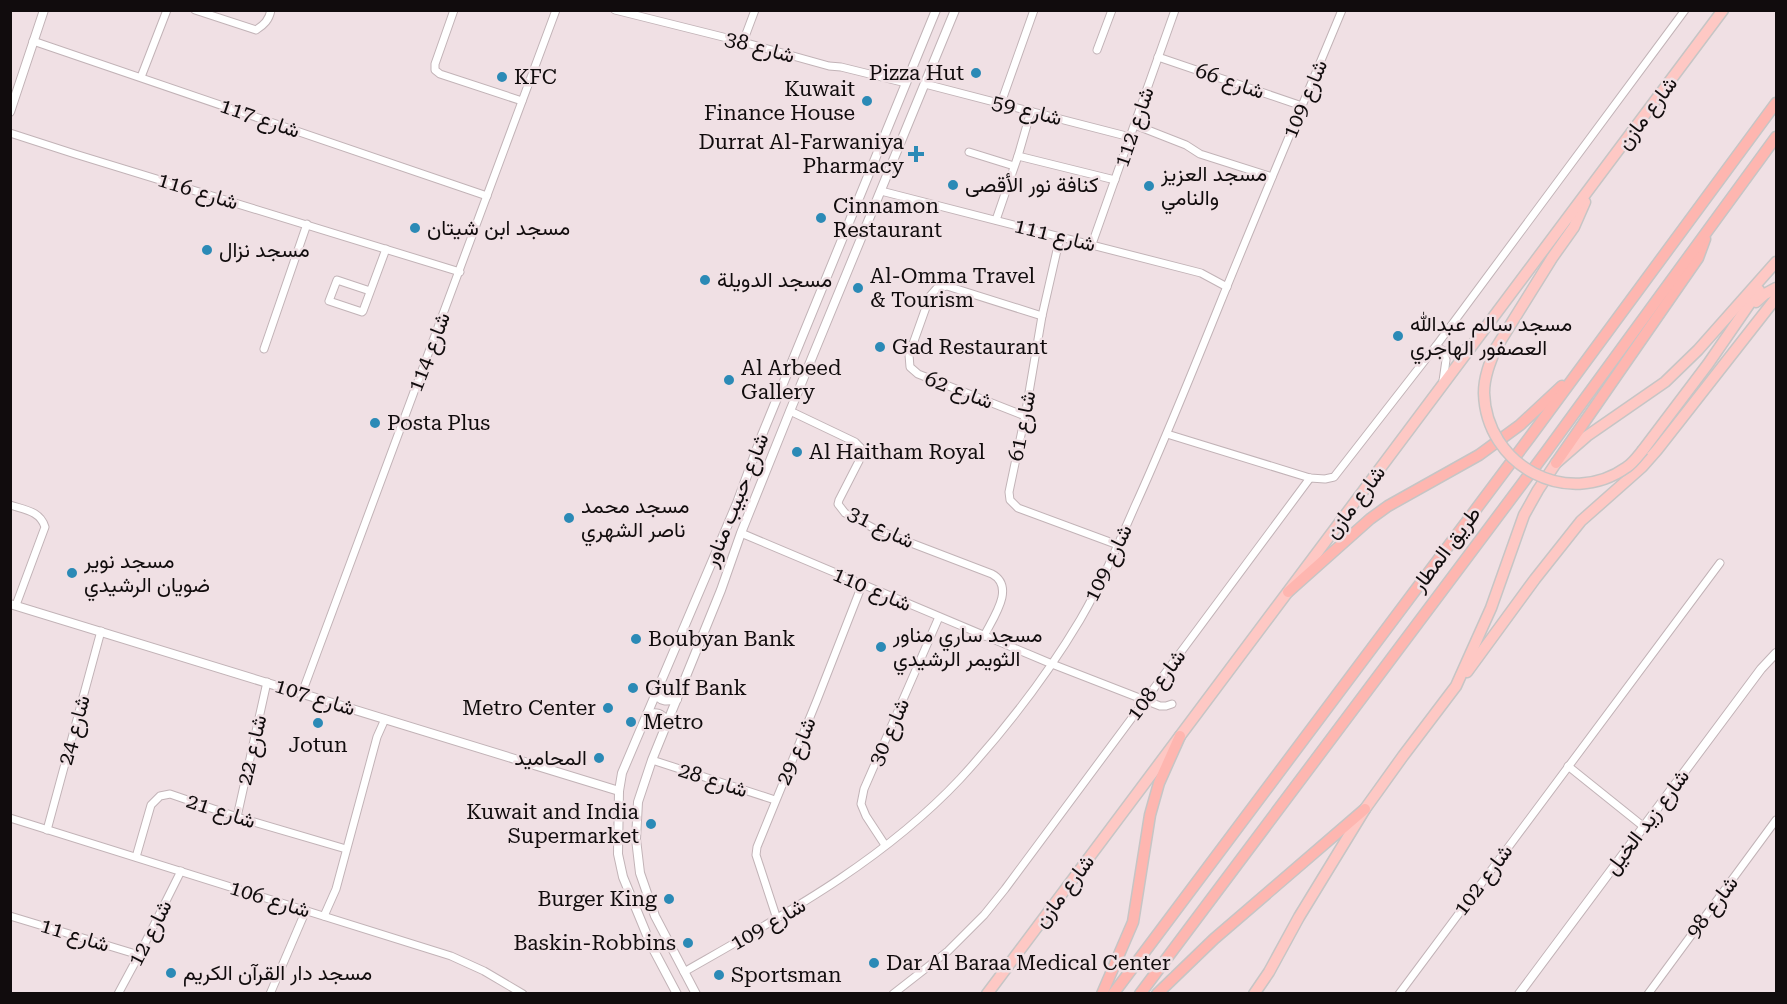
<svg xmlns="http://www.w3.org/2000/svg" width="1787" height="1004" viewBox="0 0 1787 1004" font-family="'Roboto Serif',Vazirmatn,serif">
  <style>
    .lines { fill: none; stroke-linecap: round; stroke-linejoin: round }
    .minor-casing { stroke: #c2b3b7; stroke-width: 9 }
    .tertiary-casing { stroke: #c2b3b7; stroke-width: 10 }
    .primary-casing { stroke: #c6c5c5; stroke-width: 13 }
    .trunk-casing { stroke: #c6c5c5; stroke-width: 13 }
    .minor { stroke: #fff; stroke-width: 7 }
    .tertiary { stroke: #fff; stroke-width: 8 }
    .primary { stroke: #fec8c4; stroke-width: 10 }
    .trunk { stroke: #feb6b0; stroke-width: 10 }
    .primary-bridge-casing { stroke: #c6c5c5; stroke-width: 13; stroke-linecap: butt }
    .primary-bridge { stroke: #fec8c4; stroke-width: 10 }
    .poi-dot { fill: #2b8ab6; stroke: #f0e0e4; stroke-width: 2 }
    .labels { text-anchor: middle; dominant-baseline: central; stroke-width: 5; stroke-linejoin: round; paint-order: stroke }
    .street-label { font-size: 21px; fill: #110c0d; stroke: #f0e0e4 }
    .poi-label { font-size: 21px; fill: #110c0d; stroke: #f0e0e4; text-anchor: start }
  </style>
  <rect width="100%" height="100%" fill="#f0e0e4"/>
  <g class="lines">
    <!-- minor casing -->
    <g class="minor-casing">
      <g id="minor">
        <path d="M 195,10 L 256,30 C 264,25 269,20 271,10"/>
        <polyline points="454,10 435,64 435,70 440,74 522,101"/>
        <polyline points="615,10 743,42 829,66 841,67 906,83"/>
        <polyline points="33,41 487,196"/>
        <polyline points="743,42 755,10"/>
        <polyline points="1097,50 1112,10"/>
        <polyline points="1158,57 1302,106"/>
        <polyline points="141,77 167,10"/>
        <polyline points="925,84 1130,137"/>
        <polyline points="1001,103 1034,10"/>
        <polyline points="1135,125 1186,145 1200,154 1272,177"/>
        <polyline points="10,133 75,154 460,272"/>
        <polyline points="969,152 1014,166"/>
        <polyline points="1018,156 1115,180"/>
        <polyline points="881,191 1201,273 1227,287"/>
        <polyline points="996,220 1018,156 1031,111"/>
        <polyline points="1060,237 1042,316 1025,416 1009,492 1010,500 1018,508 1118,545"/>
        <polyline points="1092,244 1175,10"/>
        <polyline points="370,291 337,280 329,301 362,312 363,311 386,249"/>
        <path d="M 1436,346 C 1448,355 1456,355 1468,346"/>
        <polyline points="264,349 307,224"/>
        <polyline points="1443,381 1446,360 1443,351"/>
        <path d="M 790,411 L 855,442 L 861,448 L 859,461 L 839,500 L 838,504 L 845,513 L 877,530 L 992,574 C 1016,587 993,618 984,636"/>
        <polyline points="1025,416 918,374 910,367 909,355 930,296 937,288 947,286 1042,316"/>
        <polyline points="1167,434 1310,478 1325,479 1334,477 1436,346 1685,10"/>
        <path d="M 10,505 C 25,510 40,511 45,527 L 16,605"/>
        <polyline points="741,533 1052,664 1160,706 1166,706 1172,704"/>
        <polyline points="302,693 556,10"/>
        <polyline points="652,760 775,800"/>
        <polyline points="1568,766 1644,827"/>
        <polyline points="237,817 267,682"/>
        <polyline points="10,818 451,956 484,971 523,994"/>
        <polyline points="47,830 101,631"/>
        <polyline points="885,845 866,816 861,804 864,789 939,617"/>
        <polyline points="136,857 151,805 160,796 170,794 237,817 346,849"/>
        <polyline points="10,916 139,955"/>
        <polyline points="324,916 336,889 377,737 385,719"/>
        <polyline points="777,919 756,855 757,847 817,700 862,585"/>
        <path d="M 684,972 C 782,916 882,862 960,779 C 1005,730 1046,677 1080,620 C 1101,584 1118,545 1135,506 C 1165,440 1192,373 1219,306 C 1259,207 1301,109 1342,10"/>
        <polyline points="118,994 139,955 181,871"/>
        <polyline points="270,994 306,910"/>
        <polyline points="893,994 948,951 984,915 1005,889 1310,478"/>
        <polyline points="1399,994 1720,563"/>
        <polyline points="1648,994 1776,820"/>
      </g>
    </g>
    <!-- tertiary casing -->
    <g class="tertiary-casing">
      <g id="tertiary">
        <polyline points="10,112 44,10"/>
        <polyline points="10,604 619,791"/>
        <path d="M 656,692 C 659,703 668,701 677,699"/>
        <path d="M 647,714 C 657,712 661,713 667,721"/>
        <polyline points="677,994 651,945 623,877 618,854 619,791 622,773 737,503 762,435 936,10"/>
        <polyline points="696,994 655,916 640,873 636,839 638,802 652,760 721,590 741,533 790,411 955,10"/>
        <polyline points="1519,994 1761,669 1776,653"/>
      </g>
    </g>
    <!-- primary casing -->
    <g class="primary-casing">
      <g id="primary">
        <polyline points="1756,302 1765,294 1776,288"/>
        <polyline points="1496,348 1552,258 1574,227 1585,202"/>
        <polyline points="1643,450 1708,364 1759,290"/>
        <polyline points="1467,672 1535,579 1581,521 1642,467 1657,450 1776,298"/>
        <polyline points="987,994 1723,10"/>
        <polyline points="1254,994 1269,972 1299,917 1365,809 1403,756 1456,686 1491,608 1524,515 1538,490 1556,463 1587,436 1665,382 1698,350 1776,262"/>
      </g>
    </g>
    <!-- trunk casing -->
    <g class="trunk-casing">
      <g id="trunk">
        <polyline points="1556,463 1698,258 1705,239"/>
        <polyline points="1288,592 1370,519 1388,506 1479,455 1520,425 1562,386"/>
        <polyline points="1102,994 1133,922 1150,815 1159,783 1180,736"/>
        <polyline points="1113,994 1530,437 1776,103"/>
        <polyline points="1140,994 1546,452 1776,137"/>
        <polyline points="1157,994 1214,939 1365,809"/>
      </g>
    </g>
    <!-- minor -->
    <use href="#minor" class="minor"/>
    <!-- tertiary -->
    <use href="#tertiary" class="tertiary"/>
    <!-- primary -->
    <use href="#primary" class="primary"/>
    <!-- trunk -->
    <use href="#trunk" class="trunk"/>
    <!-- primary-bridge casing -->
    <g class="primary-bridge-casing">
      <path id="primary-bridge" d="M 1496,348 C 1490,362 1484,377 1484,393 C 1486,465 1567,510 1627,467 C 1633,463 1638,456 1643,450"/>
    </g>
    <!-- primary-bridge -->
    <use href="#primary-bridge" class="primary-bridge"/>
  </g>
  <!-- markers -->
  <g class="poi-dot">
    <circle cx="976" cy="73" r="6"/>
    <circle cx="502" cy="77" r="6"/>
    <circle cx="867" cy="101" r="6"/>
    <path d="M913 145h6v6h6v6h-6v6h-6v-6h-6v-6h6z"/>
    <circle cx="953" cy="185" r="6"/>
    <circle cx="1149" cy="186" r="6"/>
    <circle cx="821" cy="218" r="6"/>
    <circle cx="415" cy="228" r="6"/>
    <circle cx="207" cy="250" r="6"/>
    <circle cx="705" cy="280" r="6"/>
    <circle cx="858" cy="288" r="6"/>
    <circle cx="1398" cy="336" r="6"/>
    <circle cx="880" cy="347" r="6"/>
    <circle cx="729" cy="380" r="6"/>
    <circle cx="375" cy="423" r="6"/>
    <circle cx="797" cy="452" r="6"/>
    <circle cx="569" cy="518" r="6"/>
    <circle cx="72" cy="573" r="6"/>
    <circle cx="636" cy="639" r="6"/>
    <circle cx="881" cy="647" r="6"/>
    <circle cx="633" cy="688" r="6"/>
    <circle cx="608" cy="708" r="6"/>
    <circle cx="631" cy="722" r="6"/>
    <circle cx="318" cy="723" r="6"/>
    <circle cx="599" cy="758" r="6"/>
    <circle cx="651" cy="824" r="6"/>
    <circle cx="669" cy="899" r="6"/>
    <circle cx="688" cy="943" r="6"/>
    <circle cx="874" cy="963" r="6"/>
    <circle cx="171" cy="973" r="6"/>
    <circle cx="719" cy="975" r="6"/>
  </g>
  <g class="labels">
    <!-- street labels -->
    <g class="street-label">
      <text transform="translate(760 47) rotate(15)">شارع 38</text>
      <text transform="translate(1230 81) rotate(19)">شارع 66</text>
      <text transform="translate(1305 99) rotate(-67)">شارع 109</text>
      <text transform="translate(1027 110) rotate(14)">شارع 59</text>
      <text transform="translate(1647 113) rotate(-53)">شارع مازن</text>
      <text transform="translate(260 118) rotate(19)">شارع 117</text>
      <text transform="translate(1134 127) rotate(-71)">شارع 112</text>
      <text transform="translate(198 191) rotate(17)">شارع 116</text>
      <text transform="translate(1055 235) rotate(14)">شارع 111</text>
      <text transform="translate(429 352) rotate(-69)">شارع 114</text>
      <text transform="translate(959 390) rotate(21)">شارع 62</text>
      <text transform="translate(1022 426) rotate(-79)">شارع 61</text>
      <text transform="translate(736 500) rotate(-68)">شارع حبيب مناور</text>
      <text transform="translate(1355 502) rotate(-53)">شارع مازن</text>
      <text transform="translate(881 527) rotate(26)">شارع 31</text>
      <text transform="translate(1446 549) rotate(-53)">طريق المطار</text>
      <text transform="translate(1108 563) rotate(-64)">شارع 109</text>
      <text transform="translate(872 589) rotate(23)">شارع 110</text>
      <text transform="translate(1156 685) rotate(-53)">شارع 108</text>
      <text transform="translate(315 697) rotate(17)">شارع 107</text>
      <text transform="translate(74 730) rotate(-75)">شارع 24</text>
      <text transform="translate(889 732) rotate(-66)">شارع 30</text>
      <text transform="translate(252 750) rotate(-77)">شارع 22</text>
      <text transform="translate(796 751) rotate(-67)">شارع 29</text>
      <text transform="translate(713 780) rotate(18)">شارع 28</text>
      <text transform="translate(221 811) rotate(18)">شارع 21</text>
      <text transform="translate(1647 822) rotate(-53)">شارع زيد الخيل</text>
      <text transform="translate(1483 880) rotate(-53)">شارع 102</text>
      <text transform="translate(1064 891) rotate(-53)">شارع مازن</text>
      <text transform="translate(270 899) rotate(17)">شارع 106</text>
      <text transform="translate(1712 907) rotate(-53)">شارع 98</text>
      <text transform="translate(768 924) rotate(-30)">شارع 109</text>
      <text transform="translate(150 933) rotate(-63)">شارع 12</text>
      <text transform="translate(75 935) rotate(17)">شارع 11</text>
    </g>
    <!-- poi labels -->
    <g class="poi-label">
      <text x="964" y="73" text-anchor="end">Pizza Hut</text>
      <text x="514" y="77">KFC</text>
      <text x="855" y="89" text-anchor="end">Kuwait<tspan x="855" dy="24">Finance House</tspan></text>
      <text x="904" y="142" text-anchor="end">Durrat Al-Farwaniya<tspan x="904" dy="24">Pharmacy</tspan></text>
      <text x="1161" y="174">مسجد العزيز<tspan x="1161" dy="24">والنامي</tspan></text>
      <text x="965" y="185">كنافة نور الأقصى</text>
      <text x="833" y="206">Cinnamon<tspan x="833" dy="24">Restaurant</tspan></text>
      <text x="427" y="228">مسجد ابن شيتان</text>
      <text x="219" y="250">مسجد نزال</text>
      <text x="870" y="276">Al-Omma Travel<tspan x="870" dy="24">&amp; Tourism</tspan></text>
      <text x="717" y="280">مسجد الدويلة</text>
      <text x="1410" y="324">مسجد سالم عبدالله<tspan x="1410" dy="24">العصفور الهاجري</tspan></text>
      <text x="892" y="347">Gad Restaurant</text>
      <text x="741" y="368">Al Arbeed<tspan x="741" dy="24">Gallery</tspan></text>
      <text x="387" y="423">Posta Plus</text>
      <text x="809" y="452">Al Haitham Royal</text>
      <text x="581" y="506">مسجد محمد<tspan x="581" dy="24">ناصر الشهري</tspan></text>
      <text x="84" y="561">مسجد نوير<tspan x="84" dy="24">ضويان الرشيدي</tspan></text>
      <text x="893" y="635">مسجد ساري مناور<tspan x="893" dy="24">الثويمر الرشيدي</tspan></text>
      <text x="648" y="639">Boubyan Bank</text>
      <text x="645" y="688">Gulf Bank</text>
      <text x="596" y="708" text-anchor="end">Metro Center</text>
      <text x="643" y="722">Metro</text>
      <text x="318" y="745" text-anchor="middle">Jotun</text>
      <text x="587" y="758" text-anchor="end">المحاميد</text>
      <text x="639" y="812" text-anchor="end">Kuwait and India<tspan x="639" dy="24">Supermarket</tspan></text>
      <text x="657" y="899" text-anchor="end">Burger King</text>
      <text x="676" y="943" text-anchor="end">Baskin-Robbins</text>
      <text x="886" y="963">Dar Al Baraa Medical Center</text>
      <text x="183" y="973">مسجد دار القرآن الكريم</text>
      <text x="731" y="975">Sportsman</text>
    </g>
  </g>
  <!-- border -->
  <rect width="1787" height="1004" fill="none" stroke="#110c0d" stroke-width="24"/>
</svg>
